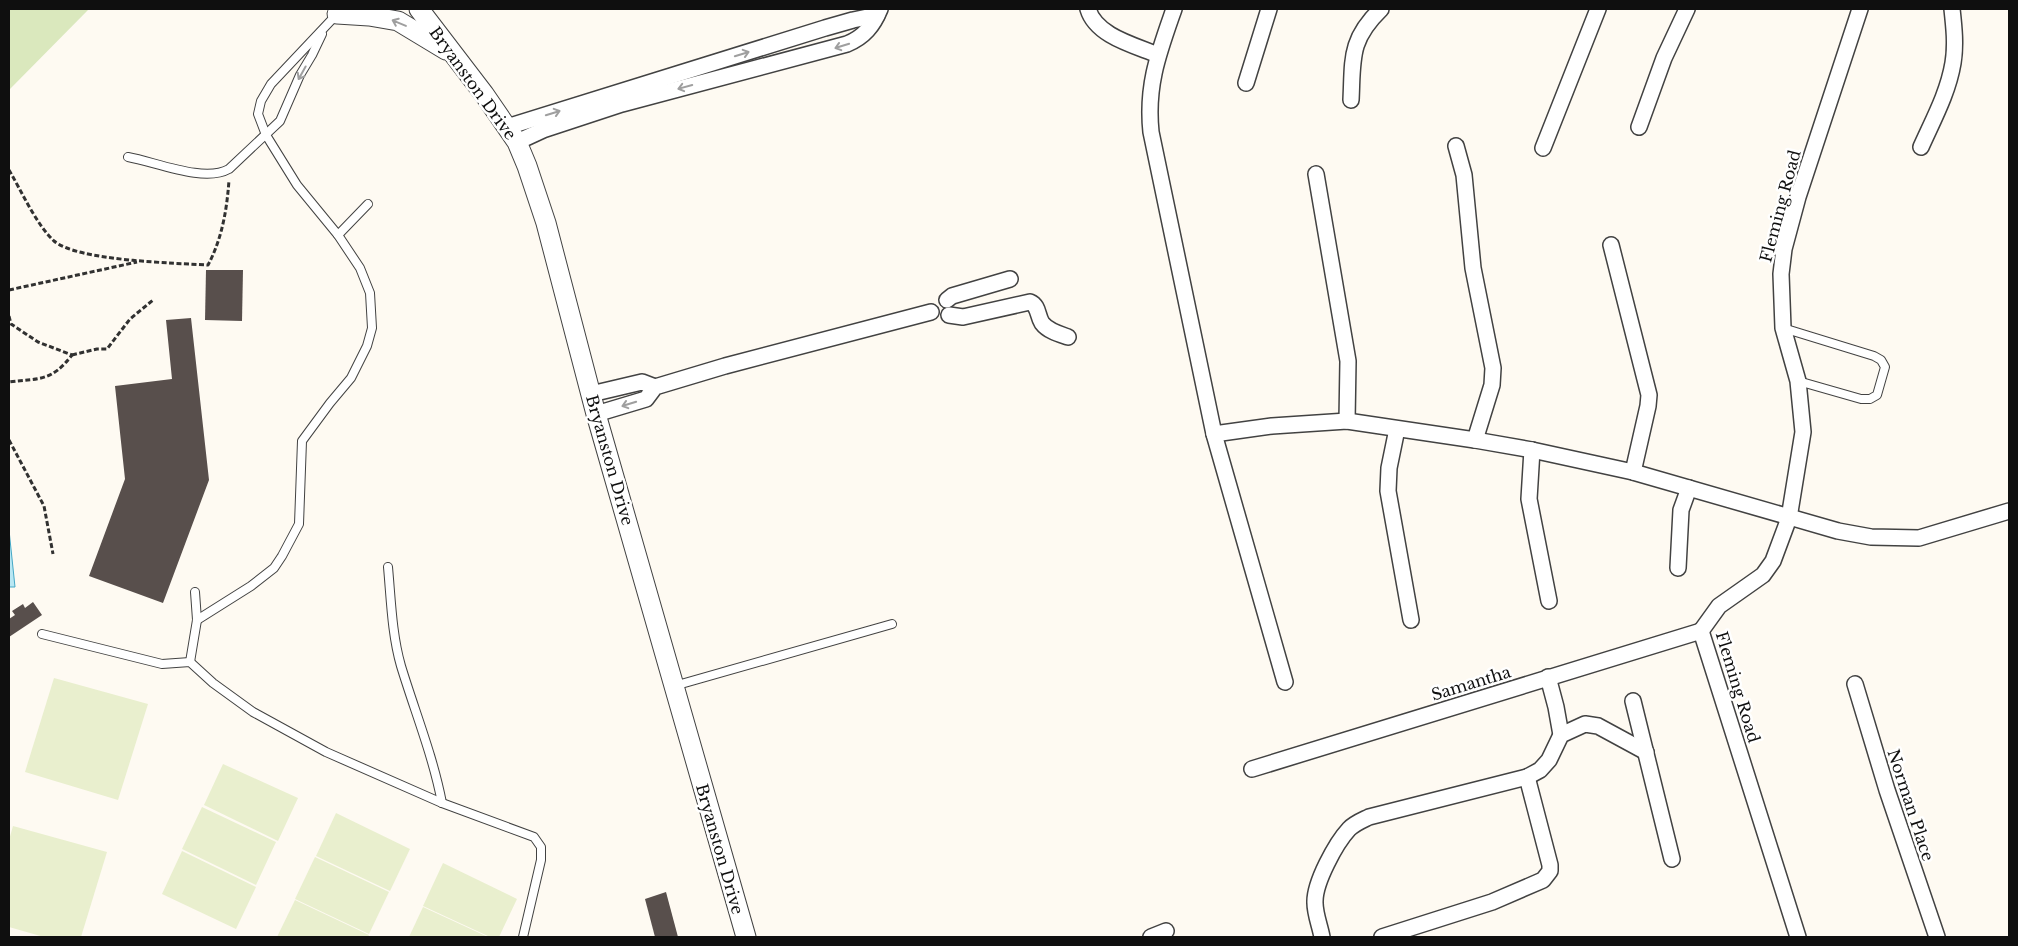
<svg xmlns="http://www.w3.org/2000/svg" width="2018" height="946" viewBox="0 0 2018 946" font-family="'Libre Baskerville',serif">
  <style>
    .green { fill: #dae8bd }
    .pitch { fill: #e9efce }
    .water { fill: #b9e7f3; stroke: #44a8c6 }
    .building { fill: #584f4c }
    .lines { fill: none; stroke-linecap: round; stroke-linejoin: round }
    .service-casing { stroke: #424242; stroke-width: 10 }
    .minor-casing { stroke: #424242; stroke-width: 18 }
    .tertiary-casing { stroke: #424242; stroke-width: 21 }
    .path { stroke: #313131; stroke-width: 3; stroke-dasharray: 5 2.5; stroke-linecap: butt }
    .service { stroke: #fff; stroke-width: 8 }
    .minor { stroke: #fff; stroke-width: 15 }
    .tertiary { stroke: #fff; stroke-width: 19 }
    .oneway { stroke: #9f9f9f }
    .labels { text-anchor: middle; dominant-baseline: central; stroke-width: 5; stroke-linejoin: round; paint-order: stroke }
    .street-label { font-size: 16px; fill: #0f0f0f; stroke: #fff }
  </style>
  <rect width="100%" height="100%" fill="#fefaf2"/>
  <!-- green -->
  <polygon class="green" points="9,9 89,9 9,90"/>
  <!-- pitch -->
  <g class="pitch">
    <polygon points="54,678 148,704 118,800 25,772"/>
    <polygon points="223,764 298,798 278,841 204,805"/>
    <polygon points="202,807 276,842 256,885 182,849"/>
    <polygon points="336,813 410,849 390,891 316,856"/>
    <polygon points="13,826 107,852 81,937 44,937 9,927 9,840"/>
    <polygon points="182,851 256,887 236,929 162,894"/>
    <polygon points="315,857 389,892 369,934 295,899"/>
    <polygon points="443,863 517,899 499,937 490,937 423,906"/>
    <polygon points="295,900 369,935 368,937 277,937"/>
    <polygon points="423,907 488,937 409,937"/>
  </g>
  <!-- water -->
  <polygon class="water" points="9,530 15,587 9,587"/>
  <!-- building -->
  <g class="building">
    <polygon points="206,270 243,270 242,321 205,320"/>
    <polygon points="191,318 209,480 163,603 89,576 125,479 115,386 172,379 166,320"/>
    <polygon points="33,602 42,615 9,637 9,619 15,615 12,611 23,604 25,608"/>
    <polygon points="666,892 678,937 655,937 645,899"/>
  </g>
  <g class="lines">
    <!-- service casing -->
    <g class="service-casing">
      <g id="service">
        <path d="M 128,157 C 156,162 204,183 229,169 L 280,121 L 300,75 L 312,55 L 322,34"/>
        <polyline points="338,235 368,204"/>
        <polyline points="1783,328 1874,356 1881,360 1885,367 1877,395 1870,399 1861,399 1798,381"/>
        <path d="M 388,567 C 391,600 392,635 401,666 C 415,712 433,756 442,803"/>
        <polyline points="197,620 251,586 274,568 282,556 299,524 302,441 330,403 351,378 367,346 372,328 370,293 360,268 338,235 297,185 266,135 258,114 261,101 271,84 338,13"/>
        <polyline points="42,634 162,664 190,662 213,683 253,712 326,752 442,803 534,837 541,847 541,860 523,937"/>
        <polyline points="190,662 197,620 195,592"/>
        <polyline points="674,686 892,624"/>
      </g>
    </g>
    <!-- minor casing -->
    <g class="minor-casing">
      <g id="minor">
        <path d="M 1088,9 C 1096,36 1134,45 1158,55"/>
        <path d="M 1174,9 C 1159,52 1146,85 1151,132 L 1214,434 L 1285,682"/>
        <polyline points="1246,83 1269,9"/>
        <path d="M 1351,100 C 1353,59 1349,40 1381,9"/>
        <polyline points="507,127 825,28 853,20 877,15"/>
        <polyline points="1639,127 1664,58 1687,9"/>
        <path d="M 517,142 L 543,130 L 622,104 L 847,44 C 864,37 873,26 880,9"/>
        <polyline points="1456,146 1464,175 1473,268 1493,368 1492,385 1475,440"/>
        <path d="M 1921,147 C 1933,120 1948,93 1953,63 C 1956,45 1954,27 1952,9"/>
        <polyline points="1543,148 1598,9"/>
        <polyline points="1316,174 1348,361 1347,421"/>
        <polyline points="1611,245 1649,395 1648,406 1633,472"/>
        <polyline points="947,300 952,296 1010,279"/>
        <path d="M 949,315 L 963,317 L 1030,302 C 1039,306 1037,315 1042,323 C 1048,331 1059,334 1068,337"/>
        <polyline points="591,394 642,382 655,387"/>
        <polyline points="596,414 646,399 655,387 725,366 931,312"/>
        <polyline points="1397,429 1389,468 1388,491 1411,620"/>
        <polyline points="1214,434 1272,426 1347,421 1475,440 1532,450 1633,472 1838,531 1871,537 1919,538 2009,511"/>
        <polyline points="1532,450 1529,499 1549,601"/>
        <polyline points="1678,568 1681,510 1689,488"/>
        <polyline points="1701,631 1719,606 1763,575 1773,561 1789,518 1803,432 1798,381 1783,328 1781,274 1784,249 1798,197 1860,9"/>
        <polyline points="1701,631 1798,937"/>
        <polyline points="1548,677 1556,707 1561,735"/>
        <polyline points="1855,684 1887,790 1937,937"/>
        <polyline points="1633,701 1672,859"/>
        <polyline points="1252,769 1701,631"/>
        <polyline points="1151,937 1166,931"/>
        <path d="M 1322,937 C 1320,926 1315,914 1315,903 C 1314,883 1336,843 1349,829 C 1355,823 1363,820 1369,817 L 1527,777 L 1540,770 L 1549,760 L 1561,735 L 1585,724 L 1598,726 L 1646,752"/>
        <polyline points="1382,937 1492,902 1543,880 1550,871 1550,865 1527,777"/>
      </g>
    </g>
    <!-- tertiary casing -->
    <g class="tertiary-casing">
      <g id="tertiary">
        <polyline points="419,9 484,94 517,142 527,166 546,223 596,414 746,937"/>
        <polyline points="337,14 369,16 398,21 446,50"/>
      </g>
    </g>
    <!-- path -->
    <g class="path">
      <path d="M 9,170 C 22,192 36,224 54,241 C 77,261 175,263 208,265 C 222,239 227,209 229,180"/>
      <polyline points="9,290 137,262"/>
      <path d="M 9,316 L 11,324 L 38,342 L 72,355 C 51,382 40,378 9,382"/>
      <polyline points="72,355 97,349 107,349 130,319 153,300"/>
      <polyline points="9,440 44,506 53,554"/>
    </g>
    <!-- service -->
    <use href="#service" class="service"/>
    <!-- minor -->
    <use href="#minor" class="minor"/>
    <!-- tertiary -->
    <use href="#tertiary" class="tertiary"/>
  </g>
  <!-- one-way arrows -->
  <defs><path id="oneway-shaft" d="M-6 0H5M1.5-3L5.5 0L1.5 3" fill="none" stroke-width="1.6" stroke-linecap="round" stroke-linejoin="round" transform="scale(1.25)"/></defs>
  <g class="oneway">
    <use href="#oneway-shaft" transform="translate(399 23) rotate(-157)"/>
    <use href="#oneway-shaft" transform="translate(842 46) rotate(163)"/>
    <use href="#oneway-shaft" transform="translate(742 54) rotate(-17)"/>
    <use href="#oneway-shaft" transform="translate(302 73) rotate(119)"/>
    <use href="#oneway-shaft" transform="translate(685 87) rotate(165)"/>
    <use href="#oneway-shaft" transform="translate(553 113) rotate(-17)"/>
    <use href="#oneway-shaft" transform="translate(629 404) rotate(163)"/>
  </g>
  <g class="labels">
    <!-- street labels -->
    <g class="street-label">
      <text transform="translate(473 83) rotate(54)">Bryanston Drive</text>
      <text transform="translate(1780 206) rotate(-75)">Fleming Road</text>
      <text transform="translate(610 460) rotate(74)">Bryanston Drive</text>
      <text transform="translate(1471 683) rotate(-17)">Samantha</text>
      <text transform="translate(1738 687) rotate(73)">Fleming Road</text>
      <text transform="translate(1911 805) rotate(72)">Norman Place</text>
      <text transform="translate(720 849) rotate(74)">Bryanston Drive</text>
    </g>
  </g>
  <!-- border -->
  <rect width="2018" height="946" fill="none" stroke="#0f0f0f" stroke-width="20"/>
</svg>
